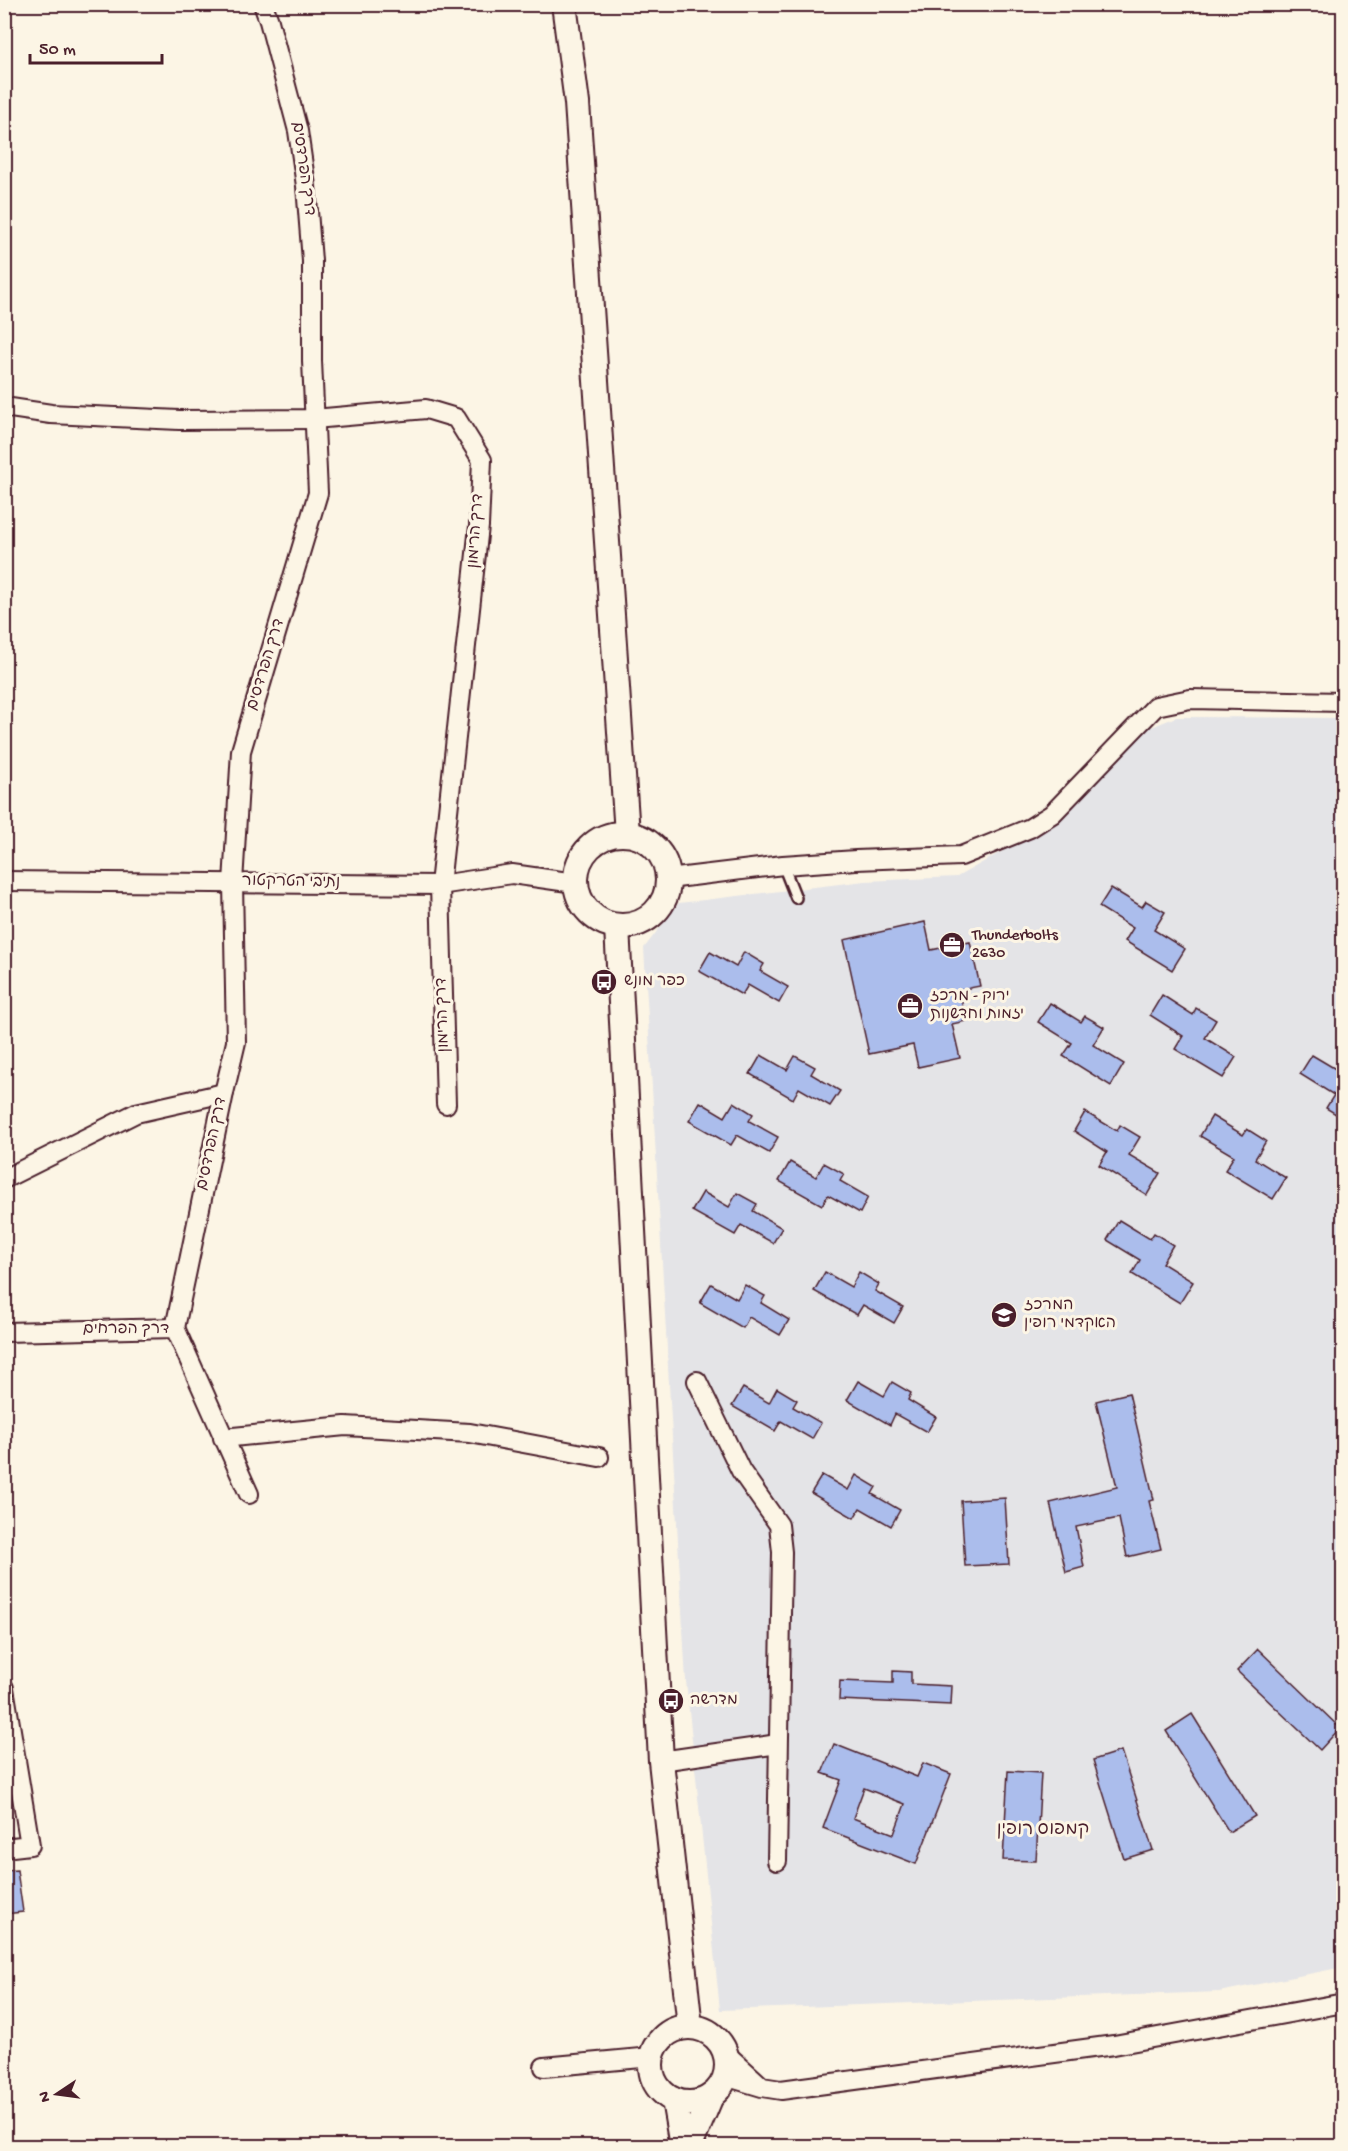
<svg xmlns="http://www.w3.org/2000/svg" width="1348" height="2151" viewBox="0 0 1348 2151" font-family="'Gochi Hand','Playpen Sans Hebrew',sans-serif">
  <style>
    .built { fill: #e4e4e7 }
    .building { fill: #abbdec; stroke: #4a1f2b; stroke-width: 1.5; fill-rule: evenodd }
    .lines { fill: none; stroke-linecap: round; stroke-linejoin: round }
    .lane-casing { stroke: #4a1f2b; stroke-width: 14 }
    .street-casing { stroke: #4a1f2b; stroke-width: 22 }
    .secondary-casing { stroke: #4a1f2b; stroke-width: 28 }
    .lane { stroke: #fcf5e5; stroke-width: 9 }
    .street { stroke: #fcf5e5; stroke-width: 18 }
    .secondary { stroke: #fcf5e5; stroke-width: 24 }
    .labels { text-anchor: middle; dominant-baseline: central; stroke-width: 6; stroke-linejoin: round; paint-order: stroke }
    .street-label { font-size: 16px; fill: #4a1f2b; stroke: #fcf5e5 }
    .poi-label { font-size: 16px; fill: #4a1f2b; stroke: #fcf5e5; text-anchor: start }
    .neighbourhood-label { font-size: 18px; fill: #4a1f2b; stroke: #fcf5e5 }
  </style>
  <rect width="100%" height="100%" fill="#fcf5e5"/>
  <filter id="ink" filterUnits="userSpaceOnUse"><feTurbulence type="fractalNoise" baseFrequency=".0167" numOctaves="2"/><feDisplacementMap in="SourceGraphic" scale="12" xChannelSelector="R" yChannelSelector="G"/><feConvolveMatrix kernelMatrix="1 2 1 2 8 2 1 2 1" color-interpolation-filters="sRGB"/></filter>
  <g filter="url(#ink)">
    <!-- built -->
    <polygon class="built" points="1176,717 1343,718 1343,1967 1219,1992 720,2010 686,1681 644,948 679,903 865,881 957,877 1057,820 1147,729"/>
    <!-- building -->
    <g class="building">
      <polygon points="1111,888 1142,907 1146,901 1165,912 1154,930 1185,949 1172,970 1125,941 1133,928 1099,907"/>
      <polygon points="925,922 931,950 970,942 980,986 959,990 966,1021 952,1024 960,1058 918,1067 913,1045 869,1054 844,940"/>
      <polygon points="710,952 736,967 744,952 764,964 760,971 788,987 779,1003 748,985 742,995 699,971"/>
      <polygon points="1162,995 1193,1015 1196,1008 1216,1020 1205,1038 1236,1057 1223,1078 1175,1049 1183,1036 1150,1015"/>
      <polygon points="1050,1003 1081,1022 1085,1016 1104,1027 1093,1045 1124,1064 1111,1086 1063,1056 1072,1043 1038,1022"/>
      <polygon points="761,1055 787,1070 795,1056 815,1067 811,1074 840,1091 830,1106 799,1088 793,1099 750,1074"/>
      <polygon points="1312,1055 1344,1074 1344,1119 1326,1108 1334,1095 1300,1074"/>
      <polygon points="700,1102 725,1117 734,1102 753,1114 749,1121 778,1137 769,1153 737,1135 731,1145 689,1121"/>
      <polygon points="1085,1112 1117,1131 1120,1125 1140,1137 1129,1155 1160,1173 1147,1195 1099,1165 1107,1152 1074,1131"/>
      <polygon points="1212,1116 1243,1135 1247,1129 1266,1141 1255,1159 1286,1178 1273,1199 1225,1170 1234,1156 1200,1136"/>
      <polygon points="790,1162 816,1177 824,1163 844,1174 840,1181 868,1197 860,1213 828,1195 822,1205 779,1181"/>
      <polygon points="703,1192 729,1207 737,1193 757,1204 753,1211 782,1228 773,1243 741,1225 735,1235 692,1211"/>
      <polygon points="1119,1220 1150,1239 1154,1233 1173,1245 1162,1263 1193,1282 1180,1303 1132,1274 1140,1260 1107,1240"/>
      <polygon points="825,1272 851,1287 859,1272 879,1284 875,1291 903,1307 894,1323 863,1305 857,1315 814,1291"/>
      <polygon points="711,1284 737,1299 745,1285 765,1296 761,1303 789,1320 780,1335 749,1317 743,1328 700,1303"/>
      <polygon points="858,1381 884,1396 892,1382 911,1393 908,1400 936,1417 927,1432 895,1414 890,1425 847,1400"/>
      <polygon points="743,1388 769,1403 777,1388 797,1400 793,1407 821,1423 812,1439 781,1421 775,1431 732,1406"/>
      <polygon points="1129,1393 1154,1500 1149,1501 1161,1549 1127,1557 1119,1518 1076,1527 1084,1567 1066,1572 1050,1503 1117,1487 1096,1401"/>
      <polygon points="822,1475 848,1490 856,1475 876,1487 872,1494 900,1510 891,1526 860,1508 854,1518 811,1493"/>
      <polygon points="1005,1498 1009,1564 965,1566 961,1501"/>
      <polygon points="1258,1649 1340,1728 1320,1750 1237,1671"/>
      <polygon points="893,1671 911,1672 911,1684 952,1686 951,1705 839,1700 840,1681 893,1683"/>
      <polygon points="1192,1714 1255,1816 1229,1832 1166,1731"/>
      <path d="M 834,1744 L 917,1777 L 923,1763 L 951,1774 L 916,1864 L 823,1828 L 841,1780 L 822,1773 ZM 864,1788 L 905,1804 L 894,1834 L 853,1818 Z"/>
      <polygon points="1121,1751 1153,1850 1124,1859 1093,1760"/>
      <polygon points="1008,1771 1041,1773 1036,1861 1003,1860"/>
      <polygon points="17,1870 23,1912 4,1914 4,1871"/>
    </g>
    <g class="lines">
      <!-- lane casing -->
      <g class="lane-casing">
        <polyline id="lane" points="783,865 796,898"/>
      </g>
      <!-- street casing -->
      <g class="street-casing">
        <g id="street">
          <polyline points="4,407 51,414 179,420 314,419 426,409 456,418 482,460 479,526 440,885 446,1104"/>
          <polyline points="668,879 783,865 856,860 961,856 1030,828 1052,814 1156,706 1190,699 1344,702"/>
          <polyline points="4,881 440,885 512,874 575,883"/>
          <polyline points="4,1179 136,1113 224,1093"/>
          <polyline points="175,1328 224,1093 236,1042 233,883 241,751 318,493 312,361 312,261 306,186 298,131 269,21 263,4"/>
          <polyline points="4,1332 175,1328 249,1494"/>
          <polyline points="697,1381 741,1471 779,1525 782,1552 777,1861"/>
          <polyline points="223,1438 345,1426 470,1433 599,1457"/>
          <polyline points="4,1688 30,1845 4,1848"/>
          <polyline points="661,1761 778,1744"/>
          <polyline points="725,2053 759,2084"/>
          <polyline points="544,2067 652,2057"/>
          <polyline points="725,2076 762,2087 781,2090 1114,2045 1344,2003"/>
        </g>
      </g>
      <!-- secondary casing -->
      <g class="secondary-casing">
        <g id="secondary">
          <polyline points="564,4 577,103 627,834"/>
          <circle cx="622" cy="880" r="46"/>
          <polyline points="617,927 661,1761 690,2027"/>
          <circle cx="689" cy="2065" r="38"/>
          <polyline points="674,2100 682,2146"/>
          <polyline points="690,2146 711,2096"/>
        </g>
      </g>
      <!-- lane -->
      <use href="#lane" class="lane"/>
      <!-- street -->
      <use href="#street" class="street"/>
      <!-- secondary -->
      <use href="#secondary" class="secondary"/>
    </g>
  </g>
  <!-- icons -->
  <defs>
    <g id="office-disc" transform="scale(1.35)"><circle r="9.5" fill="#4a1f2b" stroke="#fcf5e5"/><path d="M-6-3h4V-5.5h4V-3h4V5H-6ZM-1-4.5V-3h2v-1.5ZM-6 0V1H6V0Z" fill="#fff"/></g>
    <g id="bus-disc" transform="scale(1.35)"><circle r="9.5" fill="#4a1f2b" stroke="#fcf5e5"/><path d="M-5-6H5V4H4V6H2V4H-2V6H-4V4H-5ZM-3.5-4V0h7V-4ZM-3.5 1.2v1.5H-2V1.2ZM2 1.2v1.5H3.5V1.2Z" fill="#fff"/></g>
    <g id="university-disc" transform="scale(1.35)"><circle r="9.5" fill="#4a1f2b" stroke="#fcf5e5"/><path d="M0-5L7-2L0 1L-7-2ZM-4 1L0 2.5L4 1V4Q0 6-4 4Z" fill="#fff"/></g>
  </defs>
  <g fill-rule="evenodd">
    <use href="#office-disc" x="952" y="945"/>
    <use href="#bus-disc" x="604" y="982"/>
    <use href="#office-disc" x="910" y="1006"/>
    <use href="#university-disc" x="1004" y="1315"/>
    <use href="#bus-disc" x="671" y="1701"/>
  </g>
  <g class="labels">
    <!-- street labels -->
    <g class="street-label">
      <text transform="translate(302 169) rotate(82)">דרך הפרדסים</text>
      <text transform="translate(477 531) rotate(-86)">דרך הרימון</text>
      <text transform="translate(267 665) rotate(-73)">דרך הפרדסים</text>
      <text transform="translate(291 883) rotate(1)">נתיבי הטרקטור</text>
      <text transform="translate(444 1015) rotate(-92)">דרך הרימון</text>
      <text transform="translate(213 1144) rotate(-78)">דרך הפרדסים</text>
      <text x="126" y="1330">דרך הפרחים</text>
    </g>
    <!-- poi labels -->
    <g class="poi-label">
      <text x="972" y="936">Thunderbolts<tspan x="972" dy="18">2630</tspan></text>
      <text x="624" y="982">כפר מונש</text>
      <text x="930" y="997">ירוק - מרכז<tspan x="930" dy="18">יזמות וחדשנות</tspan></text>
      <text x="1024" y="1306">המרכז<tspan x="1024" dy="18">האקדמי רופין</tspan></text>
      <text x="690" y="1701">מדרשה</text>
    </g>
    <!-- neighbourhood labels -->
    <g class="neighbourhood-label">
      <text x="1043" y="1830">קמפוס רופין</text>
    </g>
  </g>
  <!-- margin -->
  <rect width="1348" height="2151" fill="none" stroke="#fcf5e5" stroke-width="24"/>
  <rect x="12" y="12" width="1324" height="2127" fill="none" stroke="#4a1f2b" stroke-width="2" filter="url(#ink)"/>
  <!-- north arrow -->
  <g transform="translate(57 2094) rotate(257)" stroke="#fcf5e5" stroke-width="4.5" paint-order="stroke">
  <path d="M0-4.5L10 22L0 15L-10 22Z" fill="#4a1f2b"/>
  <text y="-9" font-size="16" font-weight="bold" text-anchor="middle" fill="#4a1f2b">N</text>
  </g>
  <!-- scale -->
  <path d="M30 54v9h132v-9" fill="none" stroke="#4a1f2b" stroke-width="3"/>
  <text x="39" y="54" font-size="18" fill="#4a1f2b" stroke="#fcf5e5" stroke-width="4.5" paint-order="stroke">50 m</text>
</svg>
